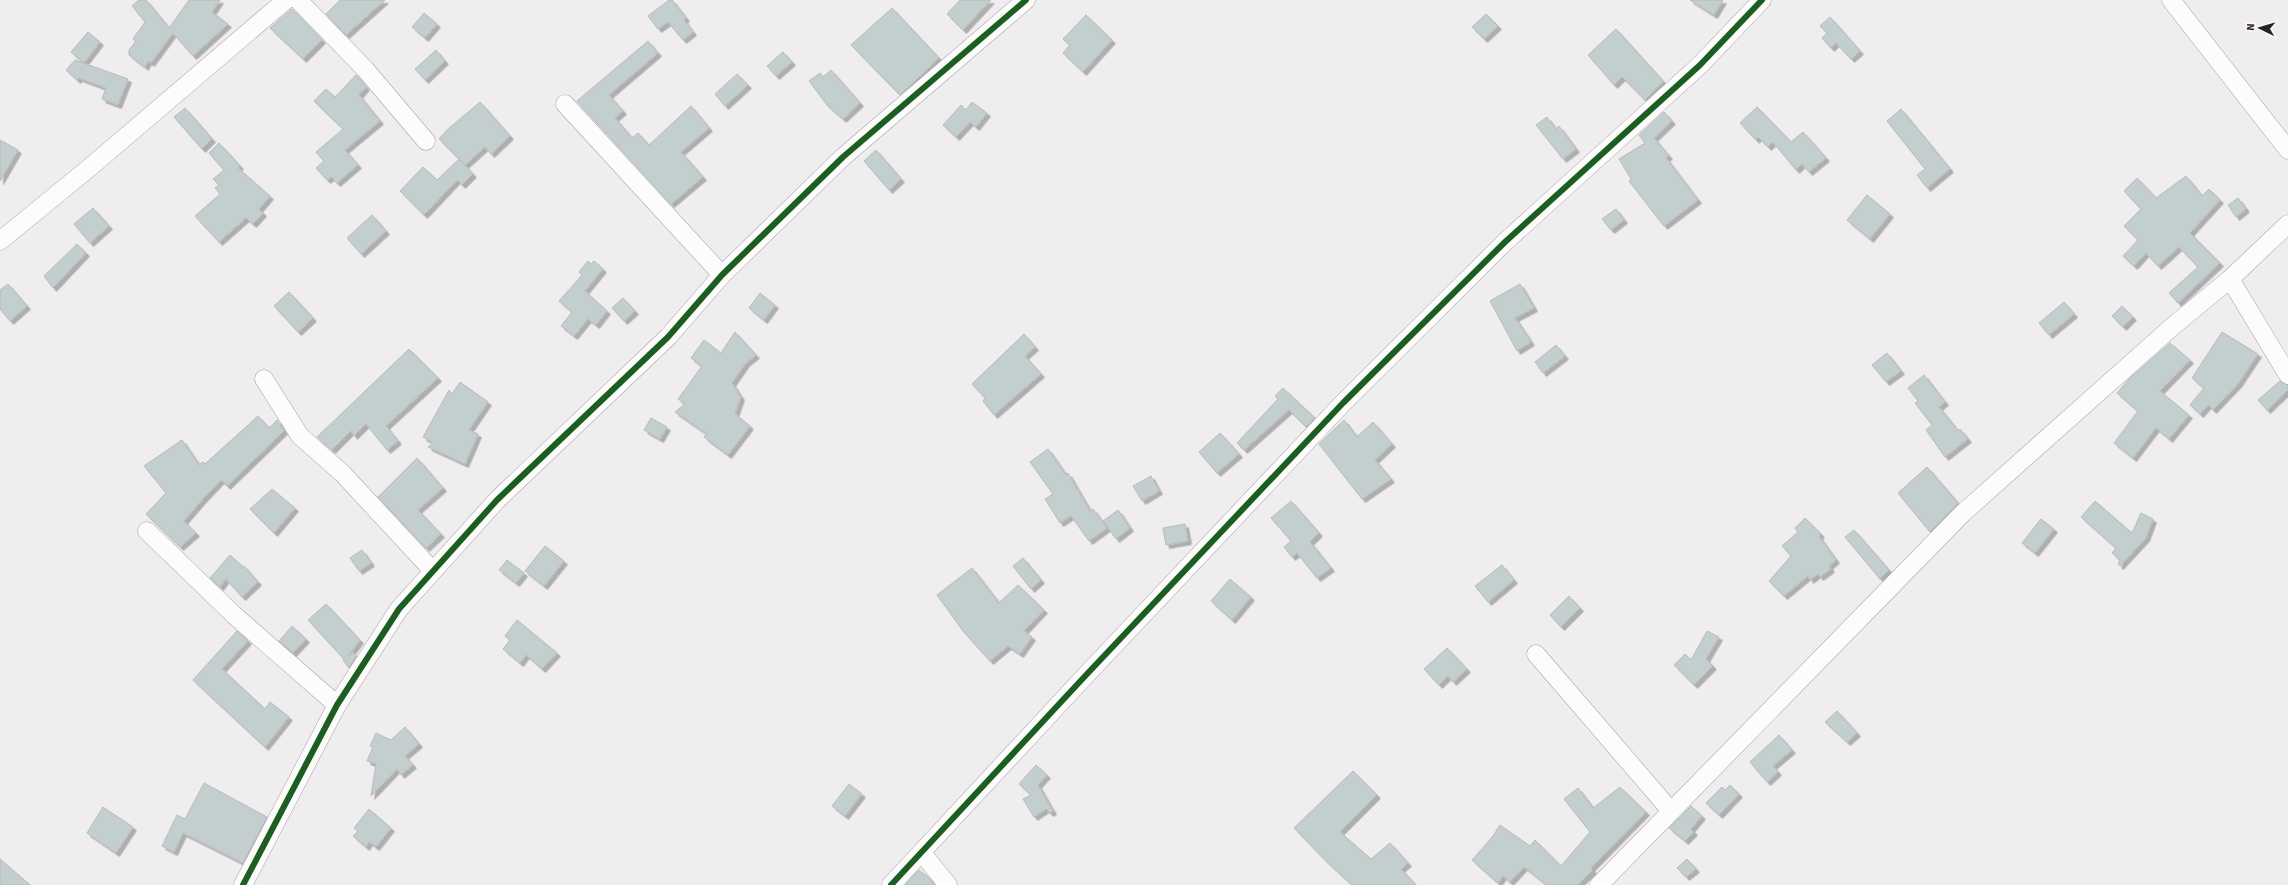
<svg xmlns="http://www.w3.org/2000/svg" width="2288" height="885" viewBox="0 0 2288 885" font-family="'Source Sans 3',sans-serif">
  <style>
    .building { fill: #c2cfce; stroke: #bababa; filter: url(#shadow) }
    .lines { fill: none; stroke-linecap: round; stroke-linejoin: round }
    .minor-casing { stroke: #a4a2a3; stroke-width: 19 }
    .minor { stroke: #fdfcfc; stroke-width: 18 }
    .cycleway-casing { stroke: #fdf9fb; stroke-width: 8 }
    .cycleway { stroke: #1b5e20; stroke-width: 6 }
  </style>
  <defs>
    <filter id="shadow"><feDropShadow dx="3.5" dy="3.5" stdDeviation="0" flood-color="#0004"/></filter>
  </defs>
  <rect width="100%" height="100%" fill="#efedee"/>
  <!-- building -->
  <g class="building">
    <polygon points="139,0 146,0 169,28 189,0 220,0 212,12 228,24 193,56 173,33 151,63 148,61 145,67 129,55 129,50 136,41 133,39 145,22 132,6"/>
    <polygon points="340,0 385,0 346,35 326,14"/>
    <polygon points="669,0 672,0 686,18 684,20 693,32 683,40 668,22 658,29 648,16"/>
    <polygon points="960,0 991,0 963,30 947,14"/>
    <polygon points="1690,0 1723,0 1714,15"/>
    <polygon points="892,8 939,58 900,95 851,45"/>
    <polygon points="292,9 322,40 303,59 270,28"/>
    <polygon points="424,13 437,24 425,38 412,27"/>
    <polygon points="1486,14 1498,26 1484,39 1472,27"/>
    <polygon points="1086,15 1112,40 1083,72 1063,53 1070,45 1063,39"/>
    <polygon points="1830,17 1860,51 1851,59 1836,43 1831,48 1822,38 1827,33 1820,26"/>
    <polygon points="1616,29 1663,81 1645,100 1622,77 1614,85 1588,55"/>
    <polygon points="88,32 100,42 84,63 71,52"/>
    <polygon points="648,41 658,53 609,95 623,111 615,118 632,138 638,133 649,145 691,106 709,128 681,152 703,177 671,204 577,101"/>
    <polygon points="436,50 445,61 425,80 415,69"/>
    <polygon points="783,52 792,62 776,76 767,66"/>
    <polygon points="75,60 128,79 118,105 102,99 106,88 79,78 77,80 66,70"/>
    <polygon points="831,70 860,103 843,119 827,105 809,81 820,73 823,77"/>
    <polygon points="737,74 748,85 725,106 715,94"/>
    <polygon points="356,75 366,87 359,95 380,121 345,150 358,165 337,183 331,177 327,180 316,168 324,161 316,152 343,129 314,101 326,89 335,97"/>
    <polygon points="480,102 510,136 491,154 485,147 465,165 460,160 473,174 462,185 457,180 424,215 400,191 423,167 437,180 459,159 439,139 448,129"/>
    <polygon points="972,102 987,113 976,127 970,122 956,137 943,125 961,105 966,110"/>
    <polygon points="1757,107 1791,142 1803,132 1826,158 1809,172 1802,164 1796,170 1773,142 1768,147 1758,137 1756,140 1740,123"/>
    <polygon points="185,108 212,139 202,149 174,117"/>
    <polygon points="1901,109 1950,169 1927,188 1917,175 1925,169 1887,121"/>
    <polygon points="1664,112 1672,121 1654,138 1669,156 1666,158 1698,200 1664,226 1629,181 1631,179 1619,159 1645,143 1639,135"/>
    <polygon points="1547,117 1556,129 1559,126 1576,149 1563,159 1536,125"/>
    <polygon points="0,140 18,150 0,181"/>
    <polygon points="219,143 240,166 238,168 270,196 259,209 263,213 253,224 246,218 219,242 195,216 220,194 215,188 219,185 213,179 224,170 209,153"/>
    <polygon points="876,150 901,179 889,190 864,161"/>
    <polygon points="2186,176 2202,196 2209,189 2220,200 2190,233 2220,263 2178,303 2169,293 2198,267 2179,247 2158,266 2146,253 2134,266 2123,256 2138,240 2124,226 2141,209 2124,191 2137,178 2156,198"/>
    <polygon points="1867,195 1890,214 1870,239 1847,220"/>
    <polygon points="2238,198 2246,209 2236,217 2228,205"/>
    <polygon points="93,208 109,226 90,243 74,224"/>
    <polygon points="1616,209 1624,220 1611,230 1602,219"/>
    <polygon points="372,215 386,231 361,254 347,238"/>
    <polygon points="77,244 86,253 53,288 44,276"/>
    <polygon points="588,261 591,264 594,261 603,269 585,291 607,311 596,325 588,319 574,336 561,326 572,312 559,301 582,275 579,272"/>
    <polygon points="8,284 27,306 10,321 0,309 0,290"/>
    <polygon points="1520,284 1534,308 1515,318 1531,342 1517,351 1490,301"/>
    <polygon points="289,292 313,318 298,332 274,306"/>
    <polygon points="760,293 775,305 764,320 749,308"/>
    <polygon points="623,298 635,311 624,321 612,308"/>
    <polygon points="2064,302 2074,314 2049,335 2039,323"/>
    <polygon points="2122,306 2133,317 2123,327 2112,316"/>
    <polygon points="735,332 756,355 746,363 732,383 741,397 735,414 750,426 728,455 704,437 707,434 675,412 685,404 678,399 702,366 691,358 704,340 721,353"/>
    <polygon points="2222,332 2258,354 2238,384 2213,410 2208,405 2200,414 2190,405 2204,388 2192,378"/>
    <polygon points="1024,334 1035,347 1025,356 1041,374 994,415 983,401 985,398 972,384"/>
    <polygon points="2170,343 2190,360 2160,391 2189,415 2169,439 2156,428 2133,458 2114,443 2138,411 2117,393 2129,379"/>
    <polygon points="1556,345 1565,356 1543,373 1535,362"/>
    <polygon points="409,349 438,378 386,426 398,441 387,450 366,424 354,436 351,431 332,450 317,437"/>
    <polygon points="1887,353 1901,371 1886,382 1872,365"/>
    <polygon points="1924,375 1945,402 1939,407 1958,431 1960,429 1968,439 1945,457 1926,430 1932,425 1915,403 1918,401 1908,388"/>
    <polygon points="2280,381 2288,385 2288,390 2267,410 2258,400"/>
    <polygon points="460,382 488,402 469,430 478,434 465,464 428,447 433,443 423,437 449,390 452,394"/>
    <polygon points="1283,388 1315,418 1306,427 1289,410 1244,450 1237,443 1278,399 1275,396"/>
    <polygon points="258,416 269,428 277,420 284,431 227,486 221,480 202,500 184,521 196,533 180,547 146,514 166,493 144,466 182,440 199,465 203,462 205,464"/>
    <polygon points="651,418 667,427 660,439 644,430"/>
    <polygon points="1344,420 1357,437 1373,422 1392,444 1375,460 1391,479 1362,499 1319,444"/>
    <polygon points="1220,433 1239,454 1217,473 1199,452"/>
    <polygon points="1048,449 1066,475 1068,473 1090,511 1093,509 1107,528 1089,541 1071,516 1060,523 1045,499 1053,494 1030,462"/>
    <polygon points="417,458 443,488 418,510 441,534 426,548 378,497"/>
    <polygon points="1927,467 1958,503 1930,532 1898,493"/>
    <polygon points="1151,476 1159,491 1142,501 1133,486"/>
    <polygon points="272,489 295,508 274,533 250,509"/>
    <polygon points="1291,501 1319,533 1310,542 1331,568 1317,578 1297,553 1292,557 1284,547 1291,541 1271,518"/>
    <polygon points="2095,501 2132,533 2141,513 2153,519 2146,538 2120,566 2118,564 2120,560 2112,553 2116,548 2081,517"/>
    <polygon points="1118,510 1130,528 1116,539 1103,521"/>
    <polygon points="1805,518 1821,534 1819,536 1836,560 1829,566 1831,569 1820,577 1818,574 1810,580 1808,576 1784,596 1769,581 1791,556 1782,546 1798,532 1795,528"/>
    <polygon points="2041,519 2054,529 2035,553 2022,543"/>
    <polygon points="1185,524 1188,541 1166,545 1163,528"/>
    <polygon points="1854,530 1889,570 1880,579 1845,537"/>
    <polygon points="545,546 564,561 544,586 525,571"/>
    <polygon points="362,550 371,563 359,571 350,558"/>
    <polygon points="230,555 243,567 244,566 258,582 242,597 226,579 220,587 210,578"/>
    <polygon points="1023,558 1041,580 1031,589 1013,566"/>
    <polygon points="507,560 524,573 516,583 499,570"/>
    <polygon points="1502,565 1514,580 1488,602 1475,586"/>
    <polygon points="972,568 999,603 1018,585 1044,610 1024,631 1032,637 1020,654 1008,646 990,661 963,631 937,595"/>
    <polygon points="1230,579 1251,597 1232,620 1211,601"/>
    <polygon points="1569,596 1580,608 1561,627 1550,615"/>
    <polygon points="326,604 360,640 348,656 353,652 356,656 349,668 343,660 344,659 308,620"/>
    <polygon points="517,620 557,653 542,669 526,655 520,663 503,649 510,640 505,636"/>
    <polygon points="292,626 306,639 293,653 279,641"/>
    <polygon points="237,631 248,641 222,669 265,709 270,702 289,717 265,747 193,680"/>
    <polygon points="1707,631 1719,637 1706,659 1713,666 1694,685 1674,665 1685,654 1691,660"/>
    <polygon points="1447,648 1467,669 1453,682 1448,676 1439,685 1424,669"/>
    <polygon points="1837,711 1857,733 1847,742 1825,722"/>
    <polygon points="405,727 419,744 405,756 413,765 401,775 397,769 371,796 376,764 367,761 373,747 370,746 376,733 391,740"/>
    <polygon points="1779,735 1792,750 1773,766 1778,772 1767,782 1750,762"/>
    <polygon points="1036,765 1047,775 1038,785 1053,811 1050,813 1046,809 1034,817 1023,799 1031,795 1019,784"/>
    <polygon points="1353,771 1377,795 1340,832 1371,859 1390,843 1408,863 1401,869 1416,885 1352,885 1327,862 1294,828"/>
    <polygon points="204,783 267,817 243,863 183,833 174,852 162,846 177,815 185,819"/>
    <polygon points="849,784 862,794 845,816 832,806"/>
    <polygon points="1730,785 1739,794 1719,815 1706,803 1722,787 1725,790"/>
    <polygon points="1620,787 1646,812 1591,868 1593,870 1578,885 1547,885 1524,867 1510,882 1503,876 1498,883 1472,860 1493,836 1500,825 1530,846 1535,840 1561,866 1590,832 1564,799 1578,788 1593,808"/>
    <polygon points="1691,806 1702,816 1691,829 1694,832 1685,841 1669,828"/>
    <polygon points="103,807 133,827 116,853 87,833"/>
    <polygon points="369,809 391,828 376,847 369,842 366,847 353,836 358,831 354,828"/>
    <polygon points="0,859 30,885 0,885"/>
    <polygon points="1687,859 1696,869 1686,877 1677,868"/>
    <polygon points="919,870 929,878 934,885 905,885"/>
  </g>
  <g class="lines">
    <!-- minor casing -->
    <g class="minor-casing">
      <g id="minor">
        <polyline points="298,0 365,69 426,141"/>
        <polyline points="2171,0 2288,150"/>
        <polyline points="565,104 722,275"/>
        <polyline points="0,241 89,168 286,0"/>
        <polyline points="2230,279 2288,375"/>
        <polyline points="264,379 300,436 343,474 433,571"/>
        <polyline points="147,531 234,615 337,705"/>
        <polyline points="1536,654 1671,811"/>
        <polyline points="922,853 948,885"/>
        <polyline points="243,885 337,705 399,609 497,500 668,337 722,275 843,157 1026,0"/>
        <polyline points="891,885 1087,674 1343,403 1505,242 1700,65 1762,0"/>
        <polyline points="1599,885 1963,513 2173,326 2230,279 2288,224"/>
      </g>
    </g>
    <!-- minor -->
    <use href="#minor" class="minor"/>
    <!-- cycleway casing -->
    <g class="cycleway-casing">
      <g id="cycleway">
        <polyline points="243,885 337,705 399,609 497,500 668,337 722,275 843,157 1026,0"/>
        <polyline points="891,885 1087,674 1343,403 1505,242 1700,65 1762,0"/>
      </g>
    </g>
    <!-- cycleway -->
    <use href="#cycleway" class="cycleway"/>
  </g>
  <!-- north arrow -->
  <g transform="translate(2260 28) rotate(275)" stroke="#fdf9fb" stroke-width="3" paint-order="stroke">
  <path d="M0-3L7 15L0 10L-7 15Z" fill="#252424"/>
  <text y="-6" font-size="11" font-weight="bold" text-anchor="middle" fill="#252424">N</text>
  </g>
</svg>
